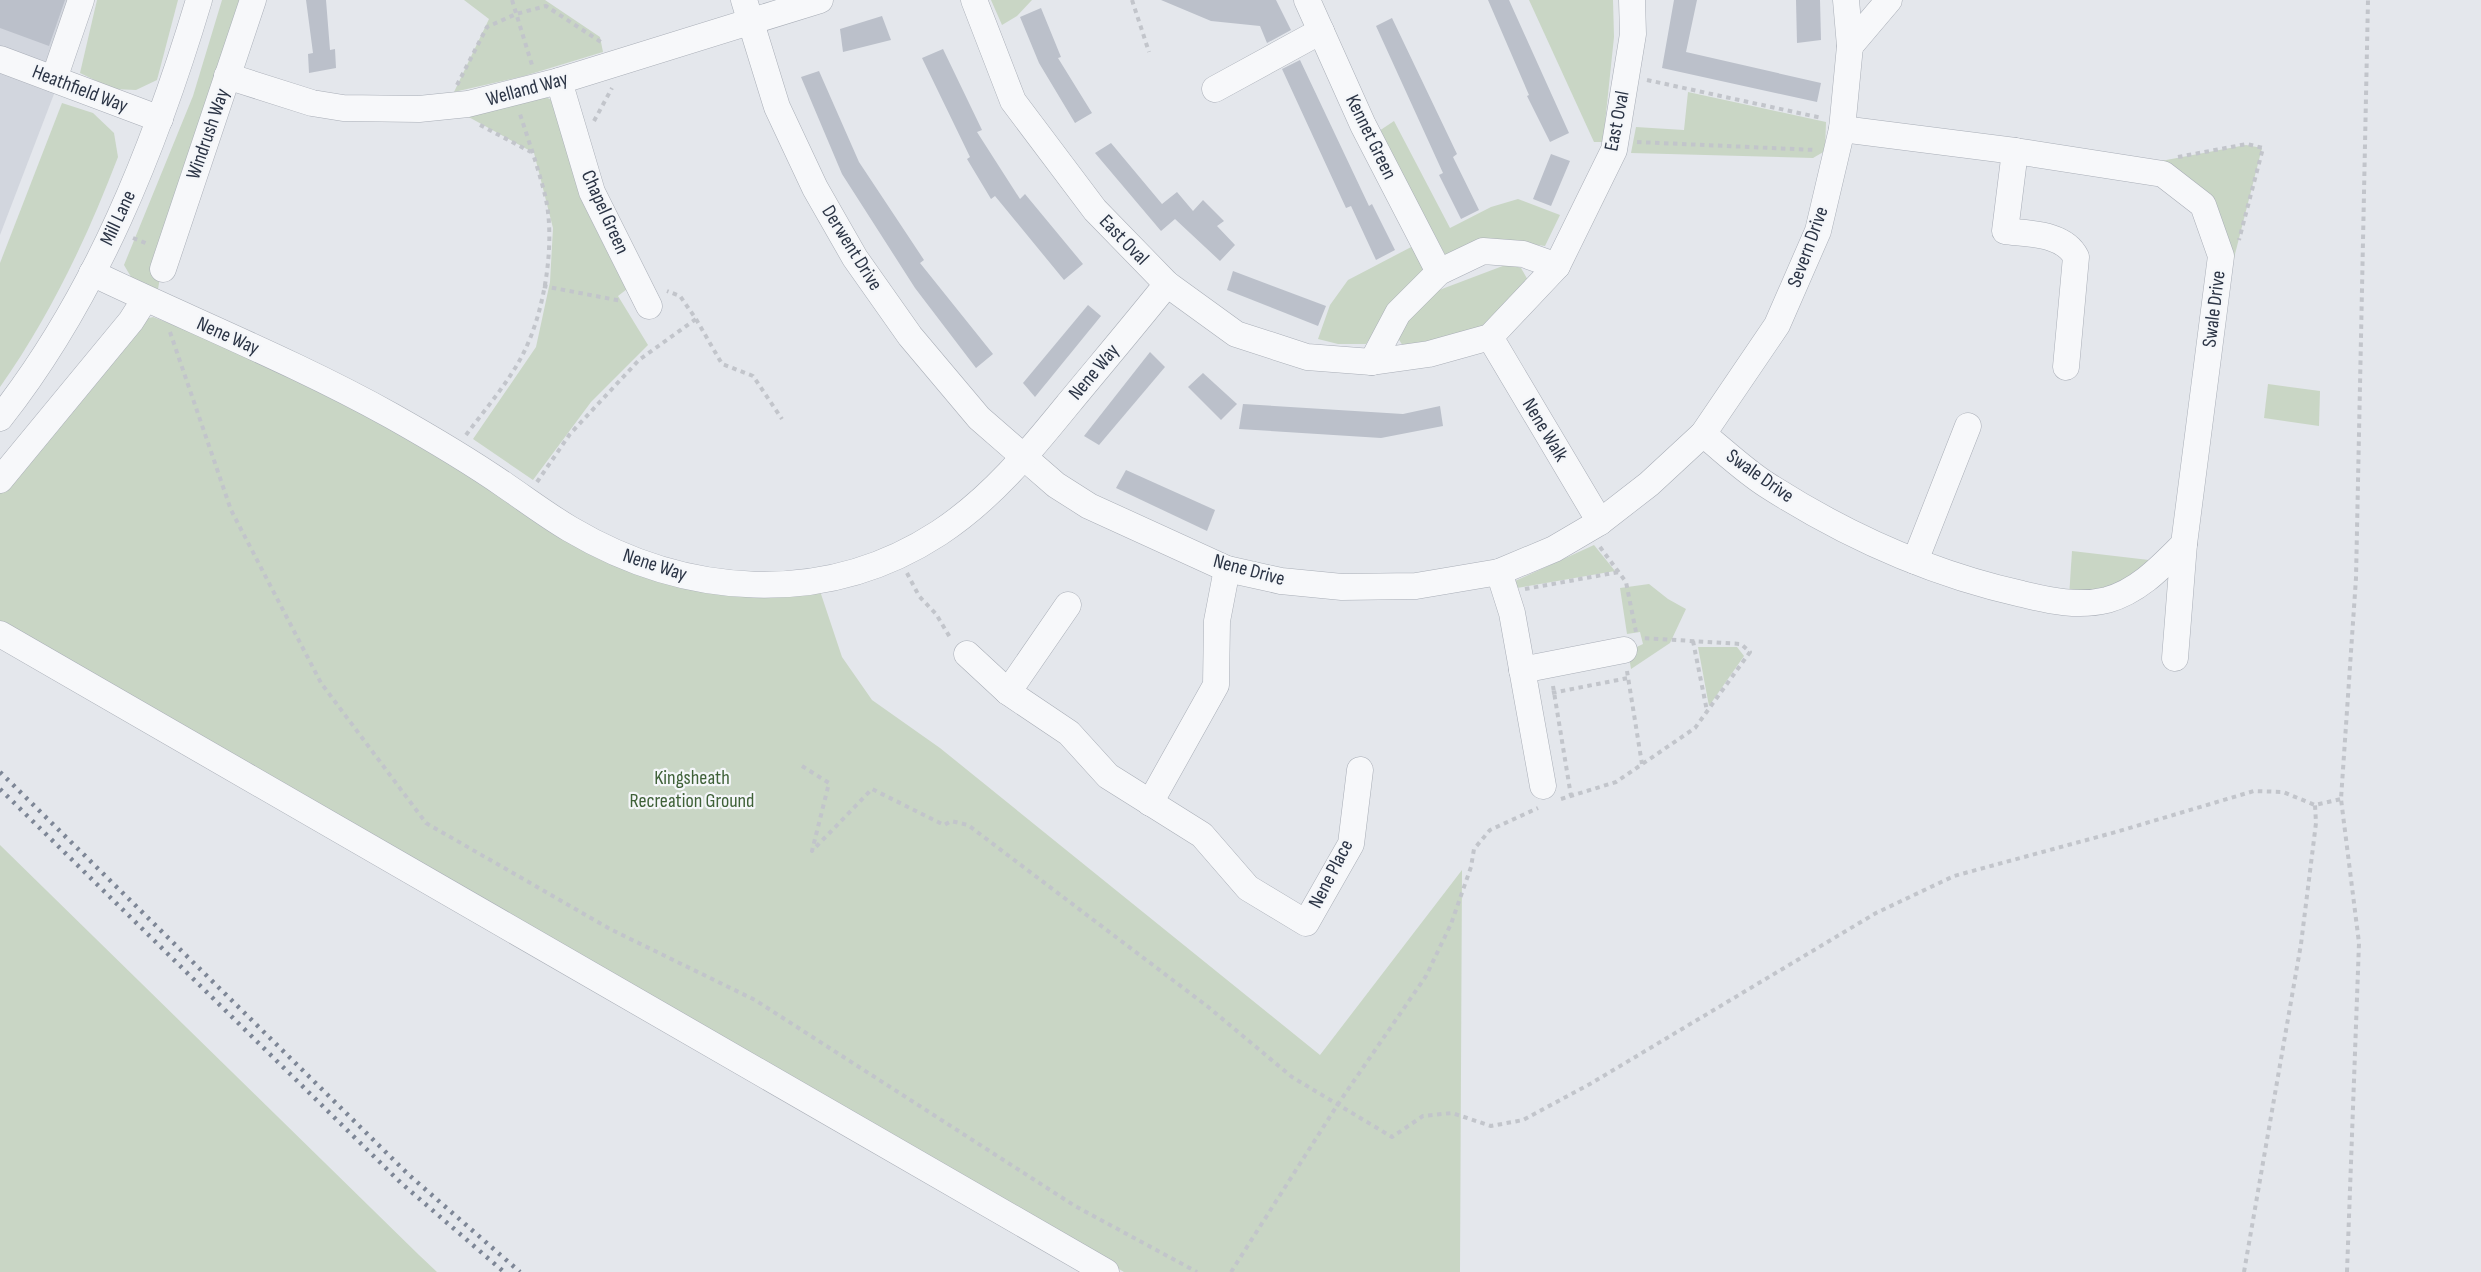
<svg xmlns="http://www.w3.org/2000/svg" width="2481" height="1272" viewBox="0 0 2481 1272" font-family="'Sofia Sans Condensed',sans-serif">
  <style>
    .built { fill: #d2d6de }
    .green { fill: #c9d6c5 }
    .building { fill: #bbc0ca }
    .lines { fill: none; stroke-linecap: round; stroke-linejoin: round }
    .minor-casing { stroke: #a9aeb7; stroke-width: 27 }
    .path { stroke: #c2c5cb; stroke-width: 4; stroke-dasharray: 4.5 4.5; stroke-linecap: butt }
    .minor { stroke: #f7f8fa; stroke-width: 26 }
    .rail { stroke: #7d8696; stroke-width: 4.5; stroke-dasharray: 3 6; stroke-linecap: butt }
    .labels { text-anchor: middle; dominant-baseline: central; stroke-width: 4.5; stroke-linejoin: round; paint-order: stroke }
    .street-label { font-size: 20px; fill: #2b3445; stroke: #f4f6f9 }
    .park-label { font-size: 20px; fill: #3f6138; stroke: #f4f6f9 }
  </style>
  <rect width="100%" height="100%" fill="#e4e7ec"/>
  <!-- built -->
  <polygon class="built" points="0,0 90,0 0,235"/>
  <!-- green -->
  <g class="green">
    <polygon points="97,0 178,0 157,80 136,90 113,89 80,73"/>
    <polygon points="222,0 249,0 163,260 157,295 134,282 124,265 193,96"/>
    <polygon points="464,0 545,0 600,37 603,52 524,76 454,92 489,19"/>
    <polygon points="991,0 1032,0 1017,16 1002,25"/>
    <polygon points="1529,0 1613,0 1614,37 1603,142 1594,142"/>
    <polygon points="1688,92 1826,122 1825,151 1813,158 1631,153 1636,127 1684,130"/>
    <polygon points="542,95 559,104 631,286 618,296 648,345 591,402 533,480 473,439 536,347 550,282 553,228 534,153 465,115"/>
    <path d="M 62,103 L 93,113 L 114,133 L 118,157 C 87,238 50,316 0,387 L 0,263 Z"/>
    <polygon points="1394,121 1450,228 1491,207 1518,199 1560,215 1545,246 1517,242 1449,262 1379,131"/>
    <polygon points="2246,145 2262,148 2234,258 2228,258 2161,161"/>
    <polygon points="1415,245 1426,272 1380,322 1366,344 1338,344 1318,339 1330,305 1348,280"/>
    <polygon points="1508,264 1521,268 1529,282 1490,321 1465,336 1406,351 1398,338 1401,324 1434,292"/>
    <polygon points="153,317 241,351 389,425 574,543 820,591 842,657 872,700 940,748 1320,1055 1462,870 1460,1272 1124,1272 785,1073 0,623 0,491 145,319"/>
    <polygon points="2268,384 2320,391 2319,426 2264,418"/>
    <polygon points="1594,545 1615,571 1517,588 1515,581"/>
    <polygon points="2072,551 2149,560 2147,566 2112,589 2069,597"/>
    <polygon points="1649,584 1668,599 1686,609 1670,643 1631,669 1628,651 1643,644 1640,632 1627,634 1620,588"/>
    <polygon points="1698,647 1737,647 1744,656 1709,706"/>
    <polygon points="0,845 419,1255 437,1272 0,1272"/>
  </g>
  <!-- building -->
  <g class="building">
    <polygon points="0,0 65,0 49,46 0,28"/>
    <polygon points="306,0 326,0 330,50 335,49 336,68 309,73 308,54 313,53"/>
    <polygon points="1161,0 1276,0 1291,30 1267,43 1260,26 1211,21"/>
    <polygon points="1488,0 1509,0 1569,133 1550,142 1527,96 1529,95"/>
    <polygon points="1674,0 1697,0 1686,52 1821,83 1817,102 1662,68"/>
    <polygon points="1796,0 1820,0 1821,40 1797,43"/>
    <polygon points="1041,8 1061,57 1058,58 1092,113 1075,123 1039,63 1020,17"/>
    <polygon points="882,16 891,40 843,52 840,29"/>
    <polygon points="1392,18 1457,154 1453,157 1479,210 1461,219 1439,175 1443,173 1376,26"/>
    <polygon points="943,49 982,130 977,132 1020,199 1025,194 1083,264 1064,280 995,196 991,199 967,159 970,157 922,58"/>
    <polygon points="1300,60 1369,206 1372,204 1395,250 1376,260 1351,206 1346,208 1282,69"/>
    <polygon points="819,71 859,162 924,260 920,263 993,354 976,368 915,288 842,174 801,77"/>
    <polygon points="1111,143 1162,204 1177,192 1193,211 1203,200 1224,221 1217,226 1235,245 1220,261 1175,219 1161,231 1095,153"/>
    <polygon points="1551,154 1570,161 1551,206 1533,199"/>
    <polygon points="1233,271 1326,306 1318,326 1227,290"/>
    <polygon points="1088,305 1101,316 1035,397 1023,383"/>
    <polygon points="1150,352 1165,367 1099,445 1084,436"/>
    <polygon points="1203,373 1237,404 1221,420 1188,387"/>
    <polygon points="1243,404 1403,414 1440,406 1443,426 1381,438 1239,429"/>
    <polygon points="1126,470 1215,510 1207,531 1116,488"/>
  </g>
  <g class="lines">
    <!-- minor casing -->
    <g class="minor-casing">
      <g id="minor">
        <polyline points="744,0 777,107 815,188 855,258 910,336 979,418 1056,485 1089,506 1227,569 1281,581 1342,587 1416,586 1499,572 1554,549 1600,522 1649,484 1703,434 1777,325 1818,231 1842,129 1850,46 1846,0"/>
        <polyline points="974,0 1013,101 1095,210 1167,284 1236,334 1307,357 1372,362 1429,354 1490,337 1557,266 1614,150 1633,34 1632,0"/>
        <polyline points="1307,0 1363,125 1439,272"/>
        <polyline points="1850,46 1889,0"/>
        <polyline points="0,59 160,119"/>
        <polyline points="227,76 312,103 343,108 419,109 468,104 559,81 820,0"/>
        <polyline points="54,79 81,0"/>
        <polyline points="559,81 592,192 649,306"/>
        <polyline points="1215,89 1321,31"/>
        <path d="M 2015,151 L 2005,231 C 2029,234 2064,233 2076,257 L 2066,367"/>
        <polyline points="163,269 253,0"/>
        <path d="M 92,273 C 192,321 295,362 392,416 C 431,438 470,461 506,486 C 528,501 548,516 570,529 C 685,597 824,608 939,533 C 992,498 1030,451 1069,403 C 1102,363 1135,324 1167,284"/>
        <polyline points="1490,337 1600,522"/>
        <polyline points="1372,362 1398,313 1439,272 1483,251 1523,254 1557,266"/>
        <path d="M 0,418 C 96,296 155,147 199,0"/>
        <path d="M 1703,434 C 1724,451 1745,471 1767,485 C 1845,535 1932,574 2022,594 C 2050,601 2079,607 2107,600 C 2139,591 2161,567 2184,544 L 2221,256 L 2203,205 L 2163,174 L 2015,151 L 1842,129"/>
        <polyline points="0,480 131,321 145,299"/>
        <polyline points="1915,561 1968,426"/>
        <polyline points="1499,572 1512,613 1543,786"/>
        <polyline points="0,634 1106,1272"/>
        <polyline points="967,654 1008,692 1069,733 1108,776 1202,835 1248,888 1306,923 1351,844 1360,770"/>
        <polyline points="2175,658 2184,544"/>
        <polyline points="1522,670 1624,650"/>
        <polyline points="1008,692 1068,605"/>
        <polyline points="1150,803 1216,685 1217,621 1227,569"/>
      </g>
    </g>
    <!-- path -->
    <g class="path">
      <polyline points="512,0 532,65"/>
      <polyline points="1132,0 1149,52"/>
      <polyline points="1647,80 1822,118"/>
      <polyline points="457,85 487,27 516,14 546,6 604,44"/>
      <polyline points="594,121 612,88"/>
      <polyline points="480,125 531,152"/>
      <polyline points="1637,142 1816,150"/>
      <polyline points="2178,157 2247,144 2263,148 2239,240"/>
      <polyline points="133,238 148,244"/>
      <polyline points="543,286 622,301"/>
      <polyline points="696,319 722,364 753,376 782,419"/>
      <polyline points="170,332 231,510 321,683 426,823 610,929 755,1000 1075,1206 1197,1272"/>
      <path d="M 466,435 C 486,408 509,382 524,352 C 545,310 556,241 545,195 C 538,167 528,139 519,111"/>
      <polyline points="537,482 570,434 639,360 696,319 680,296 667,291"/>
      <polyline points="1600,547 1626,582 1636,632"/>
      <polyline points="907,573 919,596 936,614 951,639"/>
      <polyline points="1525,589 1619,572"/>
      <polyline points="1693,641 1707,711"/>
      <polyline points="1627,671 1642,764"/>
      <polyline points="1553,686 1571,796"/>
      <polyline points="1552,693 1628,678"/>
      <polyline points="802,766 829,783 812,851 872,789 944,825 951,821 968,825 1207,1006 1292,1077 1392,1137 1423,1116 1452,1113 1491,1126 1523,1120 1590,1084 1876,913 1954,876 2116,832 2254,791 2283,792 2315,805 2341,799"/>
      <polyline points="1561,799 1616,782 1695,728 1750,652 1741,644 1642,638"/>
      <polyline points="1231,1272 1338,1104 1426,976 1451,924 1471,867 1474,849 1490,830 1538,808"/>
      <polyline points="2244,1272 2301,944 2316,823 2315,805"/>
      <polyline points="2347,1272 2359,943 2341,799 2356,578 2368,0"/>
    </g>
    <!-- minor -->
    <use href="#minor" class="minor"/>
    <!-- rail -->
    <g class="rail">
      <polyline points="0,772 409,1175 520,1272"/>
      <polyline points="0,789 401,1183 504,1272"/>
    </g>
  </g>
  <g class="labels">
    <!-- street labels -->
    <g class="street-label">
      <text transform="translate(80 89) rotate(21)">Heathfield Way</text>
      <text transform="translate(527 89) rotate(-15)">Welland Way</text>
      <text transform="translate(1617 121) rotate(-79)">East Oval</text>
      <text transform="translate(208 134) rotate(-71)">Windrush Way</text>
      <text transform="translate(1371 137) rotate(64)">Kennet Green</text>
      <text transform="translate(605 212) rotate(66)">Chapel Green</text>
      <text transform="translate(118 218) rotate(-65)">Mill Lane</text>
      <text transform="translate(1124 240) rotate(46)">East Oval</text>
      <text transform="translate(1808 247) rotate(-70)">Severn Drive</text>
      <text transform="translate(852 248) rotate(58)">Derwent Drive</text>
      <text transform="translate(2214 309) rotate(-83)">Swale Drive</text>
      <text transform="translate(228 336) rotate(24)">Nene Way</text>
      <text transform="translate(1094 372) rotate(-50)">Nene Way</text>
      <text transform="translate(1545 430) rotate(59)">Nene Walk</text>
      <text transform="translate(1760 476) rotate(35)">Swale Drive</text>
      <text transform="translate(655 565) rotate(18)">Nene Way</text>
      <text transform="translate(1249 570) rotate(15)">Nene Drive</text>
      <text transform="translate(1331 874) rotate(-63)">Nene Place</text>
    </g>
    <!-- park labels -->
    <g class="park-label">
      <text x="692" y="778">Kingsheath<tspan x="692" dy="23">Recreation Ground</tspan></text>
    </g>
  </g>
</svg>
